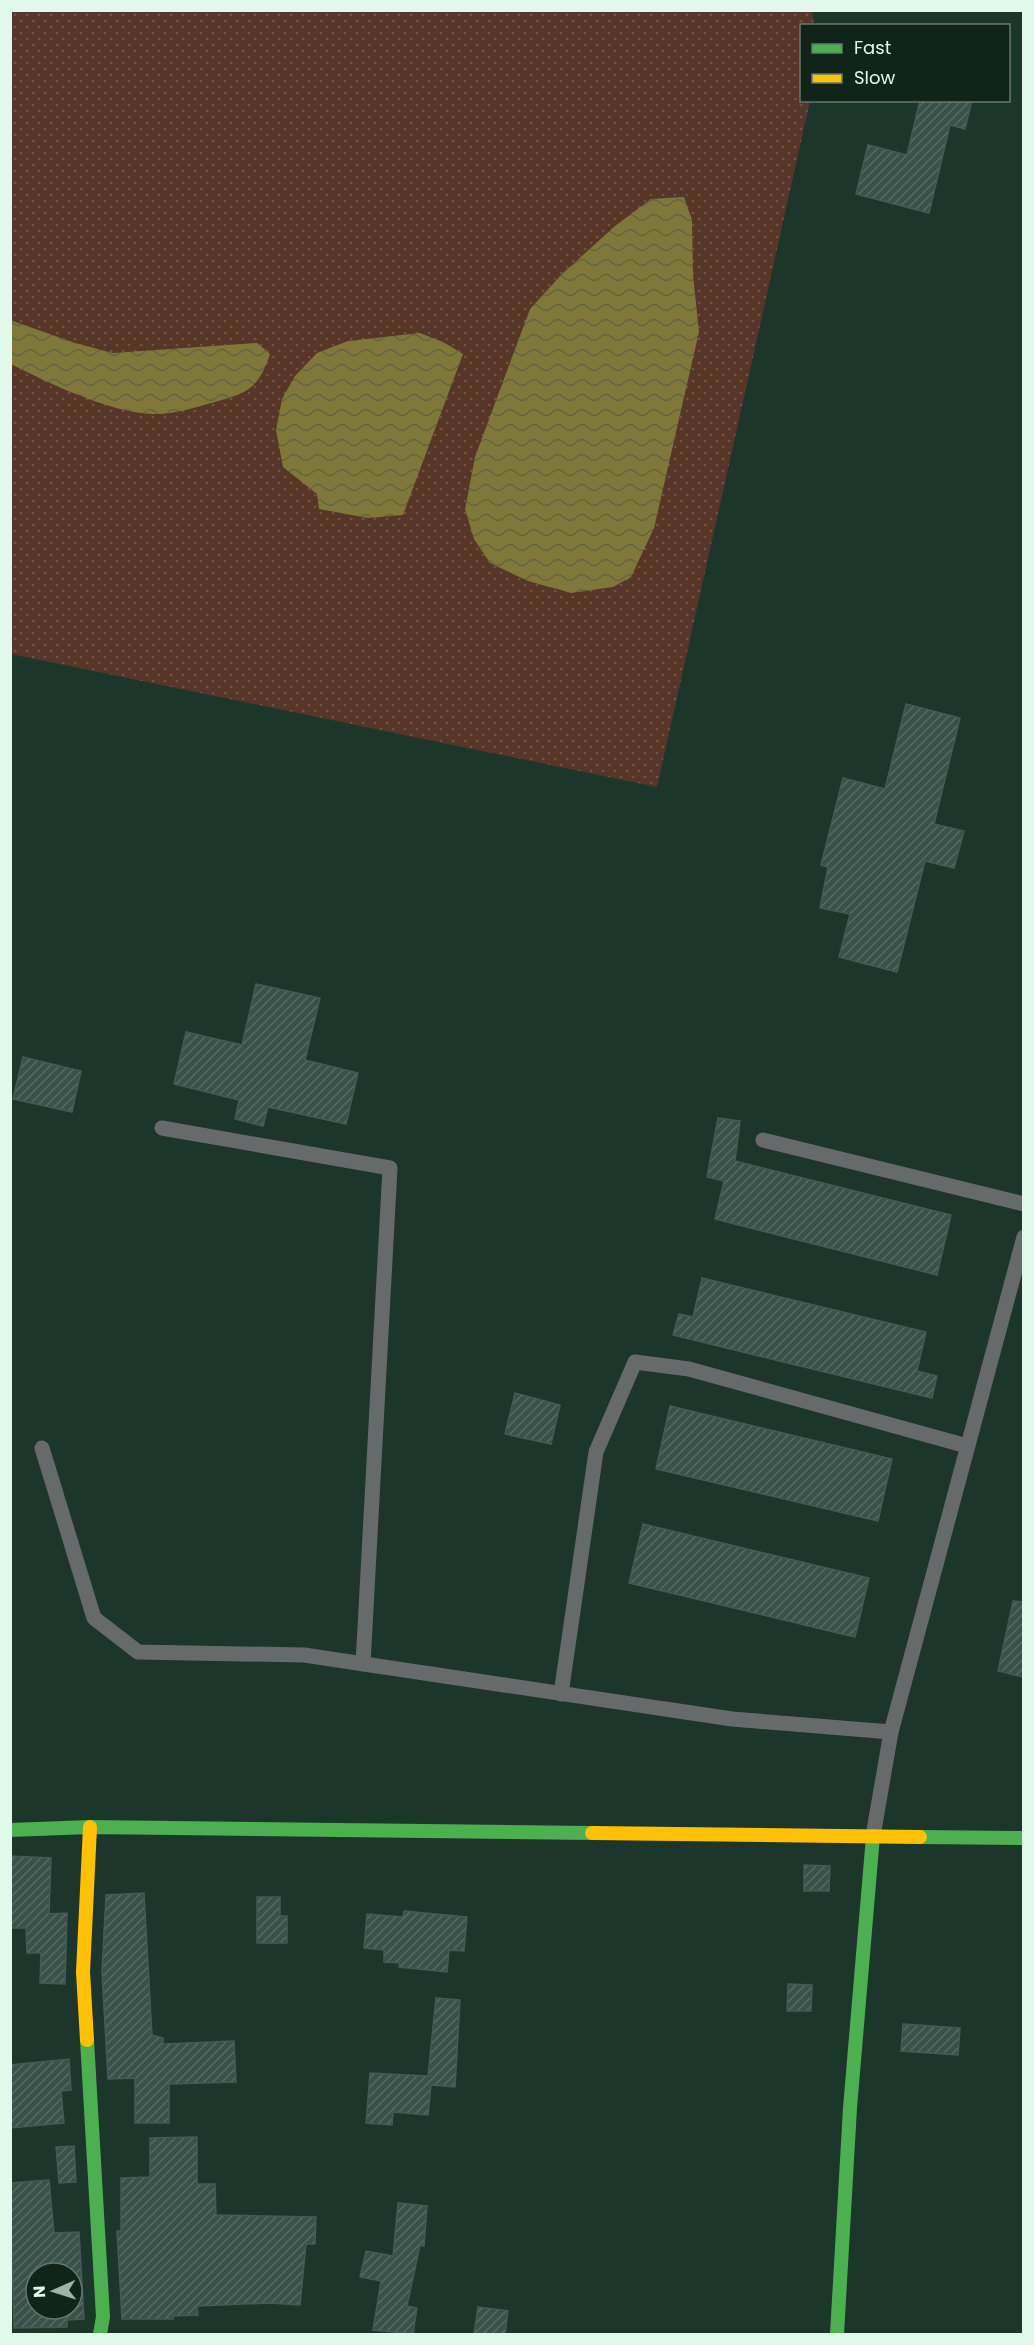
<svg xmlns="http://www.w3.org/2000/svg" width="1034" height="2345" viewBox="0 0 1034 2345" font-family="Poppins,sans-serif">
  <style>
    .grass { fill: url(#grass-dots) }
    .water { fill: url(#water-waves) }
    .building { fill: url(#building-hatch); stroke: #445b54; stroke-width: 1.5; fill-rule: evenodd }
    .lines { fill: none; stroke-linecap: round; stroke-linejoin: round }
    .lane { stroke: #676a6a; stroke-width: 15 }
    .fast { stroke: #4caf50; stroke-width: 14 }
    .slow { stroke: #ffc107; stroke-width: 14 }
  </style>
  <defs>
    <pattern id="grass-dots" width="8" height="8" patternUnits="userSpaceOnUse" patternTransform="scale(1.5)"><rect width="8" height="8" fill="#573527"/><path d="M2 2h.1M6 6h.1" fill="none" stroke="#6f5346" stroke-width="1.8" stroke-linecap="round"/></pattern>
    <pattern id="water-waves" width="16" height="10" patternUnits="userSpaceOnUse" patternTransform="scale(1.5)"><rect width="16" height="10" fill="#7f783a"/><path d="M0 5q4-4 8 0t8 0" fill="none" stroke="#64643f"/></pattern>
    <pattern id="building-hatch" width="6" height="6" patternUnits="userSpaceOnUse" patternTransform="scale(1.5)"><rect width="6" height="6" fill="#395149"/><path d="M-1 1l2-2M0 6l6-6M5 7l2-2" fill="none" stroke="#556b63"/></pattern>
  </defs>
  <rect width="100%" height="100%" fill="#1c362b"/>
  <!-- grass -->
  <polygon class="grass" points="10,11 812,11 814,25 802,26 802,100 810,101 657,787 11,654"/>
  <!-- water -->
  <g class="water">
    <polygon points="684,197 692,220 693,275 699,332 654,528 631,577 613,587 571,593 528,581 490,563 474,539 465,509 475,457 530,309 562,274 615,226 651,199"/>
    <path d="M 10,320 L 75,343 L 113,353 L 257,343 L 270,354 C 258,390 247,393 211,403 C 193,408 172,415 153,414 C 111,413 48,383 11,364 Z"/>
    <polygon points="420,333 445,343 463,354 403,515 368,518 319,509 317,494 283,467 276,430 282,399 295,376 317,353 348,341"/>
  </g>
  <!-- building -->
  <g class="building">
    <polygon points="920,100 972,100 965,129 950,125 929,213 856,194 868,145 907,155"/>
    <polygon points="906,704 960,718 934,824 964,831 954,868 925,861 897,972 839,957 850,914 820,908 828,867 821,865 843,778 885,789"/>
    <polygon points="256,984 320,998 305,1060 358,1073 346,1124 268,1107 263,1126 235,1119 239,1100 174,1084 186,1032 242,1045"/>
    <polygon points="23,1057 81,1071 72,1112 13,1099"/>
    <polygon points="718,1118 740,1121 735,1161 951,1215 937,1275 715,1219 724,1181 707,1177"/>
    <polygon points="702,1278 926,1332 917,1371 937,1376 932,1398 673,1335 679,1314 693,1317"/>
    <polygon points="515,1393 560,1405 551,1444 505,1434"/>
    <polygon points="670,1406 892,1459 878,1521 656,1469"/>
    <polygon points="643,1524 869,1578 855,1637 629,1583"/>
    <polygon points="1013,1601 1023,1602 1023,1677 998,1671"/>
    <polygon points="10,1856 51,1858 49,1914 67,1913 65,1984 40,1983 41,1953 27,1953 26,1928 10,1928"/>
    <polygon points="804,1865 830,1866 829,1891 804,1891"/>
    <polygon points="144,1893 152,2035 163,2038 163,2044 234,2041 236,2082 169,2084 169,2123 135,2123 135,2078 108,2079 102,1972 106,1895"/>
    <polygon points="257,1897 280,1897 280,1916 287,1916 287,1943 257,1943"/>
    <polygon points="404,1911 467,1917 464,1951 449,1950 447,1972 399,1967 400,1963 384,1962 384,1950 364,1948 367,1914 403,1917"/>
    <polygon points="788,1984 812,1985 811,2011 787,2011"/>
    <polygon points="436,1998 460,2000 455,2087 431,2085 428,2115 393,2112 392,2125 366,2123 370,2073 428,2076"/>
    <polygon points="903,2024 960,2028 958,2055 901,2051"/>
    <polygon points="69,2059 71,2090 61,2091 64,2123 10,2128 10,2065"/>
    <polygon points="197,2137 197,2184 215,2184 216,2215 316,2217 315,2244 306,2244 300,2305 269,2303 197,2306 198,2315 173,2316 173,2319 122,2319 117,2231 121,2231 121,2178 150,2177 150,2138"/>
    <polygon points="74,2146 76,2182 59,2183 56,2147"/>
    <path d="M 49,2180 L 54,2233 L 79,2232 L 84,2319 L 67,2320 L 67,2327 L 14,2328 L 10,2183 ZM 36,2273 L 72,2273 L 72,2309 L 36,2309 Z"/>
    <polygon points="398,2203 427,2206 424,2246 420,2245 407,2306 417,2308 413,2334 373,2330 381,2281 360,2277 366,2251 393,2256"/>
    <polygon points="478,2307 508,2311 505,2334 474,2334"/>
  </g>
  <g class="lines">
    <!-- lane -->
    <g class="lane">
      <polyline points="162,1128 390,1168 363,1664"/>
      <polyline points="763,1140 1024,1204"/>
      <polyline points="42,1448 94,1618 138,1652 304,1655 732,1719 891,1732"/>
      <polyline points="561,1694 596,1452 635,1362 689,1369 967,1446"/>
      <polyline points="873,1836 891,1732 1024,1237"/>
    </g>
    <!-- fast -->
    <g class="fast">
      <polyline points="10,1830 90,1827 592,1833"/>
      <polyline points="920,1837 1024,1838"/>
      <polyline points="87,2040 103,2317 100,2334"/>
      <polyline points="837,2334 850,2108 873,1836"/>
    </g>
    <!-- slow -->
    <g class="slow">
      <polyline points="592,1833 920,1837"/>
      <polyline points="87,2040 83,1972 90,1827"/>
    </g>
  </g>
  <!-- border -->
  <rect width="1034" height="2345" fill="none" stroke="#e1f9eb" stroke-width="24"/>
  <!-- legend -->
  <rect x="800" y="24" width="210" height="78" fill="#10241a" stroke="#64796e" stroke-width="1.5"/>
  <rect x="812" y="44" width="30" height="9" fill="#4caf50" stroke="#64796e" stroke-width="1.5"/>
  <text x="854" y="54" font-size="18" fill="#e1f9eb">Fast</text>
  <rect x="812" y="74" width="30" height="9" fill="#ffc107" stroke="#64796e" stroke-width="1.5"/>
  <text x="854" y="84" font-size="18" fill="#e1f9eb">Slow</text>
  <!-- north arrow -->
  <g transform="translate(54 2291) rotate(267)"><circle r="28" fill="#10241a" stroke="#64796e" stroke-width="1.5"/>
  <path d="M0-4.5L10 22L0 15L-10 22Z" fill="#9cb5a8"/>
  <text y="-9" font-size="16" font-weight="bold" text-anchor="middle" fill="#e1f9eb">N</text>
  </g>
</svg>
